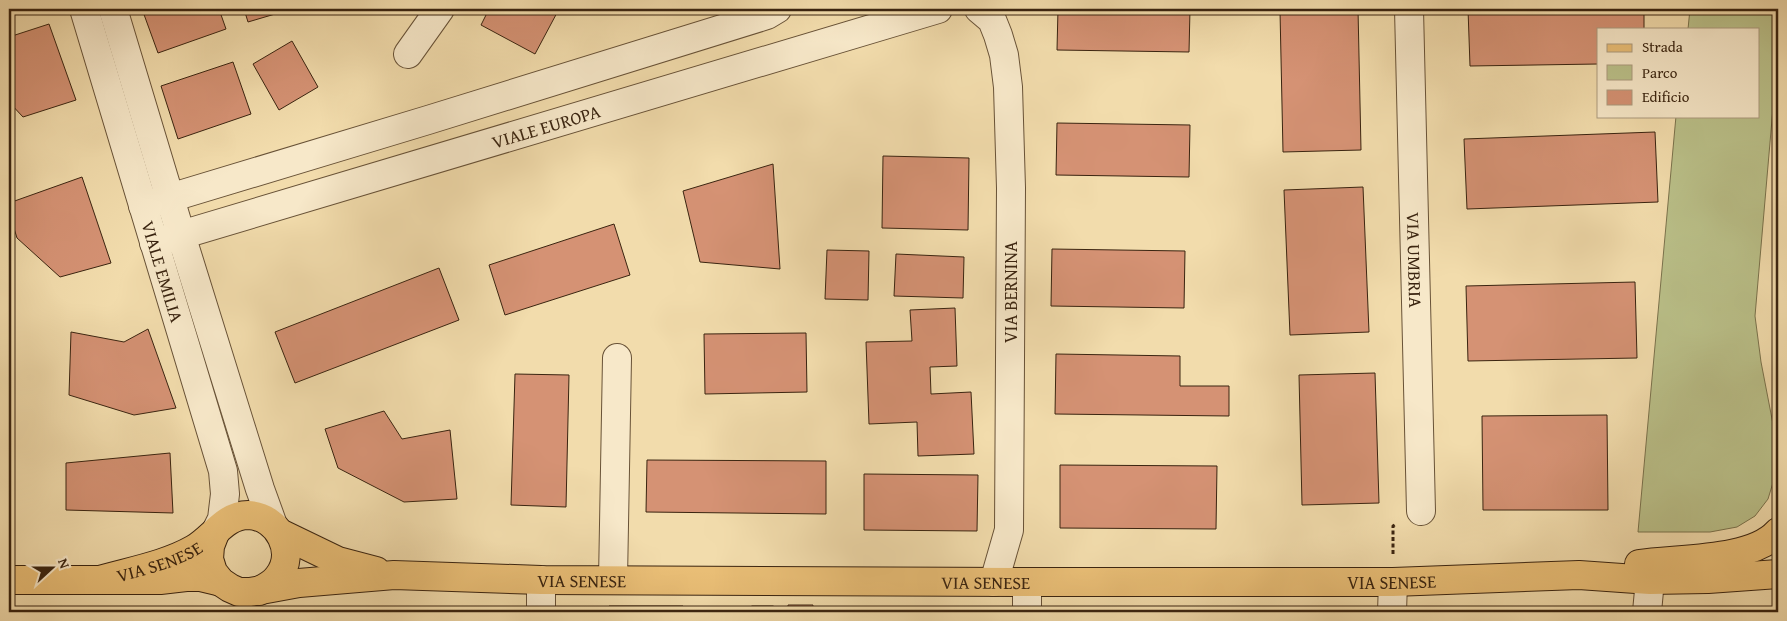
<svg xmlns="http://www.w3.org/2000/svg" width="1787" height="621" viewBox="0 0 1787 621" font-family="'Gentium Book Plus',serif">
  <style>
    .green { fill: #bac089; stroke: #7a724c }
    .building { fill: #d59274; stroke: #3a2410 }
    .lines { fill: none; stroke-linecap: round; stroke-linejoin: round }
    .minor-casing { stroke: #685237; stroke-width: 30 }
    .major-casing { stroke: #3a2410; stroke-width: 30 }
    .path { stroke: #3a2410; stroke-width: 3; stroke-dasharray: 4 2.5; stroke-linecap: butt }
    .minor { stroke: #f7e8c9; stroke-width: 28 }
    .major { stroke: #e9be76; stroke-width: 28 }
    .labels { text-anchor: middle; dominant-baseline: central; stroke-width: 4; stroke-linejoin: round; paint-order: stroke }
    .street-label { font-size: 18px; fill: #3a2410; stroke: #f7e8c9 }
  </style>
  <rect width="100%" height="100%" fill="#f2dcac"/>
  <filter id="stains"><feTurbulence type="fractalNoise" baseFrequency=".004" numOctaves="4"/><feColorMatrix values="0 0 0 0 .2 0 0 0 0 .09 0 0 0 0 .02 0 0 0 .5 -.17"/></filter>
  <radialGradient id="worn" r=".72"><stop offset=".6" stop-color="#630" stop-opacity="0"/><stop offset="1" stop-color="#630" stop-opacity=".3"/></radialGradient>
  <!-- green -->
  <polygon class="green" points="1690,9 1778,9 1778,50 1755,316 1761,362 1778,450 1775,476 1768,499 1755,516 1737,527 1710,532 1638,532 1676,116 1758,116 1758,29 1688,29"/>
  <!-- building -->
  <g class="building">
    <polygon points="142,9 219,9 226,29 158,53"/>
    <polygon points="244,9 292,9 248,22"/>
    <polygon points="489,9 559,9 535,54 481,25"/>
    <polygon points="1058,9 1190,9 1189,52 1057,50"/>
    <polygon points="1358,9 1361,150 1283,152 1280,11"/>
    <polygon points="1468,9 1644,9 1644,29 1598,29 1598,64 1470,66"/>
    <polygon points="49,24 76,100 23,117 9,102 9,37"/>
    <polygon points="292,41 318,87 279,110 253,64"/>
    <polygon points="233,62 251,114 178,139 161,86"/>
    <polygon points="1057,123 1190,125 1189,177 1056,175"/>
    <polygon points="1655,132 1658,202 1467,209 1464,139"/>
    <polygon points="883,156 969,158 968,230 882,228"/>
    <polygon points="773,164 780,269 700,262 683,191"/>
    <polygon points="82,177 111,263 60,277 17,238 9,212 9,203"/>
    <polygon points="1363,187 1369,332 1290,335 1284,190"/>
    <polygon points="614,224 630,275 505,315 489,265"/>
    <polygon points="1052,249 1185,251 1184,308 1051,306"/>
    <polygon points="827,250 869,251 868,300 825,299"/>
    <polygon points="896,254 964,257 963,298 894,296"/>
    <polygon points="439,268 459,320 295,383 275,332"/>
    <polygon points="1635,282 1637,358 1468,361 1466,286"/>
    <polygon points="955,308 957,366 930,367 931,394 971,392 974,454 918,456 917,422 869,424 866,342 912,341 910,310"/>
    <polygon points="148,329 176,408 134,415 69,395 71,332 124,342"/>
    <polygon points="806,333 807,392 705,394 704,334"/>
    <polygon points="1056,354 1180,356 1180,386 1229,386 1229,416 1055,414"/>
    <polygon points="1375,373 1379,503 1302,505 1299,375"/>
    <polygon points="515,374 569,375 566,507 511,505"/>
    <polygon points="384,411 402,439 450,430 457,499 404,502 338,468 325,429"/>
    <polygon points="1607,415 1608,510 1483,510 1482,416"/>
    <polygon points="170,453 173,513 66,510 66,463"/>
    <polygon points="647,460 826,461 826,514 646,512"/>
    <polygon points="1060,465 1217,466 1216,529 1060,528"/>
    <polygon points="864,474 978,475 977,531 864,530"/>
    <polygon points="788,605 813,605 812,612 788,612"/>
    <polygon points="609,606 683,606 682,612 609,612"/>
    <rect x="752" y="606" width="21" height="6"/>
  </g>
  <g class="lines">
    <!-- minor casing -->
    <g class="minor-casing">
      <g id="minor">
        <path id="s1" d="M 84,9 L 223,471 L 225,494 L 222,519 L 215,533"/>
        <polyline points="113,9 181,235 260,489 273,525"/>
        <polyline points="979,9 992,20 998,35 1004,55 1008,87 1011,188 1009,530 994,582"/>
        <path id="s2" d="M 1409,9 L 1421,511"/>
        <polyline points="408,54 440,9"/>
        <polyline points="143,206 428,120 767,15 777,9"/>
        <path id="s3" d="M 154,243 L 938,9"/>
        <polyline points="541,580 541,612"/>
        <polyline points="613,580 617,358"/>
        <polyline points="1027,612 1027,582"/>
        <polyline points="1392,612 1393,582"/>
        <polyline points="1647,612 1650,580"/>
      </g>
    </g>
    <!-- major casing -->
    <g class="major-casing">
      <g id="major">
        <path id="s4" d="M 215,533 L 210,546 L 209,559 L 213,572 L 221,582 L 230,588 L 239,592 L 250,592 L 299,583 L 394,575 L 541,580 L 1027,582 L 1393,582 L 1579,575 L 1650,580 L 1708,579 L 1778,574"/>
        <polyline points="280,533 338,561 376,571"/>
        <path d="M 1639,564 C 1678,558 1751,562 1778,532"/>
        <polyline points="9,580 160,580 186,577 200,577 221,582"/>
        <path id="s5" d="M 100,580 C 131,571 166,565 194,549 C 213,538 225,515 248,515 C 279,516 297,553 278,577 C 273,584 267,587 259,591"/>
      </g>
    </g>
    <!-- path -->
    <polyline class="path" points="1393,554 1393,526 1396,524"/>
    <!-- minor -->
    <use href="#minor" class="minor"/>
    <!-- major -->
    <use href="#major" class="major"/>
  </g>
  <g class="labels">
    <!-- street labels -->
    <g class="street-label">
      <text stroke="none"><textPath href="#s3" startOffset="409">VIALE EUROPA</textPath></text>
      <text stroke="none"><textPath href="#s2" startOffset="251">VIA UMBRIA</textPath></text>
      <text stroke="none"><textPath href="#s1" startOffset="274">VIALE EMILIA</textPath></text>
      <text transform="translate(1010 292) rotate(-90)">VIA BERNINA</text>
      <text stroke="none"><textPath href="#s5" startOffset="62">VIA SENESE</textPath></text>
      <text stroke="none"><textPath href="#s4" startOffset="418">VIA SENESE</textPath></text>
      <text stroke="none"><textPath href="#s4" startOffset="1228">VIA SENESE</textPath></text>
      <text stroke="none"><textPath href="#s4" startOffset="822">VIA SENESE</textPath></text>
    </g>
  </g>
  <!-- margin -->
  <rect width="1787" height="621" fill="none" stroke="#f2dcac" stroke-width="30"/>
  <rect x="10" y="10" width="1767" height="601" fill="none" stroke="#3a2410" stroke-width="2.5"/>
  <rect x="15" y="15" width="1757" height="591" fill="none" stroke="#3a2410"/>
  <!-- legend -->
  <rect x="1597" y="28" width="162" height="90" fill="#f7e8c9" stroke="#ab9a7f"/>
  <rect x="1607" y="44" width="25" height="8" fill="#e9be76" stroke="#ab9a7f"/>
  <text x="1642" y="52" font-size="15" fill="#3a2410">Strada</text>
  <rect x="1607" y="65" width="25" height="15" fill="#bac089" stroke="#ab9a7f"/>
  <text x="1642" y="78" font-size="15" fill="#3a2410">Parco</text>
  <rect x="1607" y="90" width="25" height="15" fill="#d59274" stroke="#ab9a7f"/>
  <text x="1642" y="102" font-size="15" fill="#3a2410">Edificio</text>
  <!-- north arrow -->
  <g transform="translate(52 568) rotate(69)" stroke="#f7e8c9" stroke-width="4" paint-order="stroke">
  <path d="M0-4L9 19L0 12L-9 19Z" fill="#3a2410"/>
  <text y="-8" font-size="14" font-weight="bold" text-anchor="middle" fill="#3a2410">N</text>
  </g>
  <rect width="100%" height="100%" filter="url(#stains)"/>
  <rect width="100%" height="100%" fill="url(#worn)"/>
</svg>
